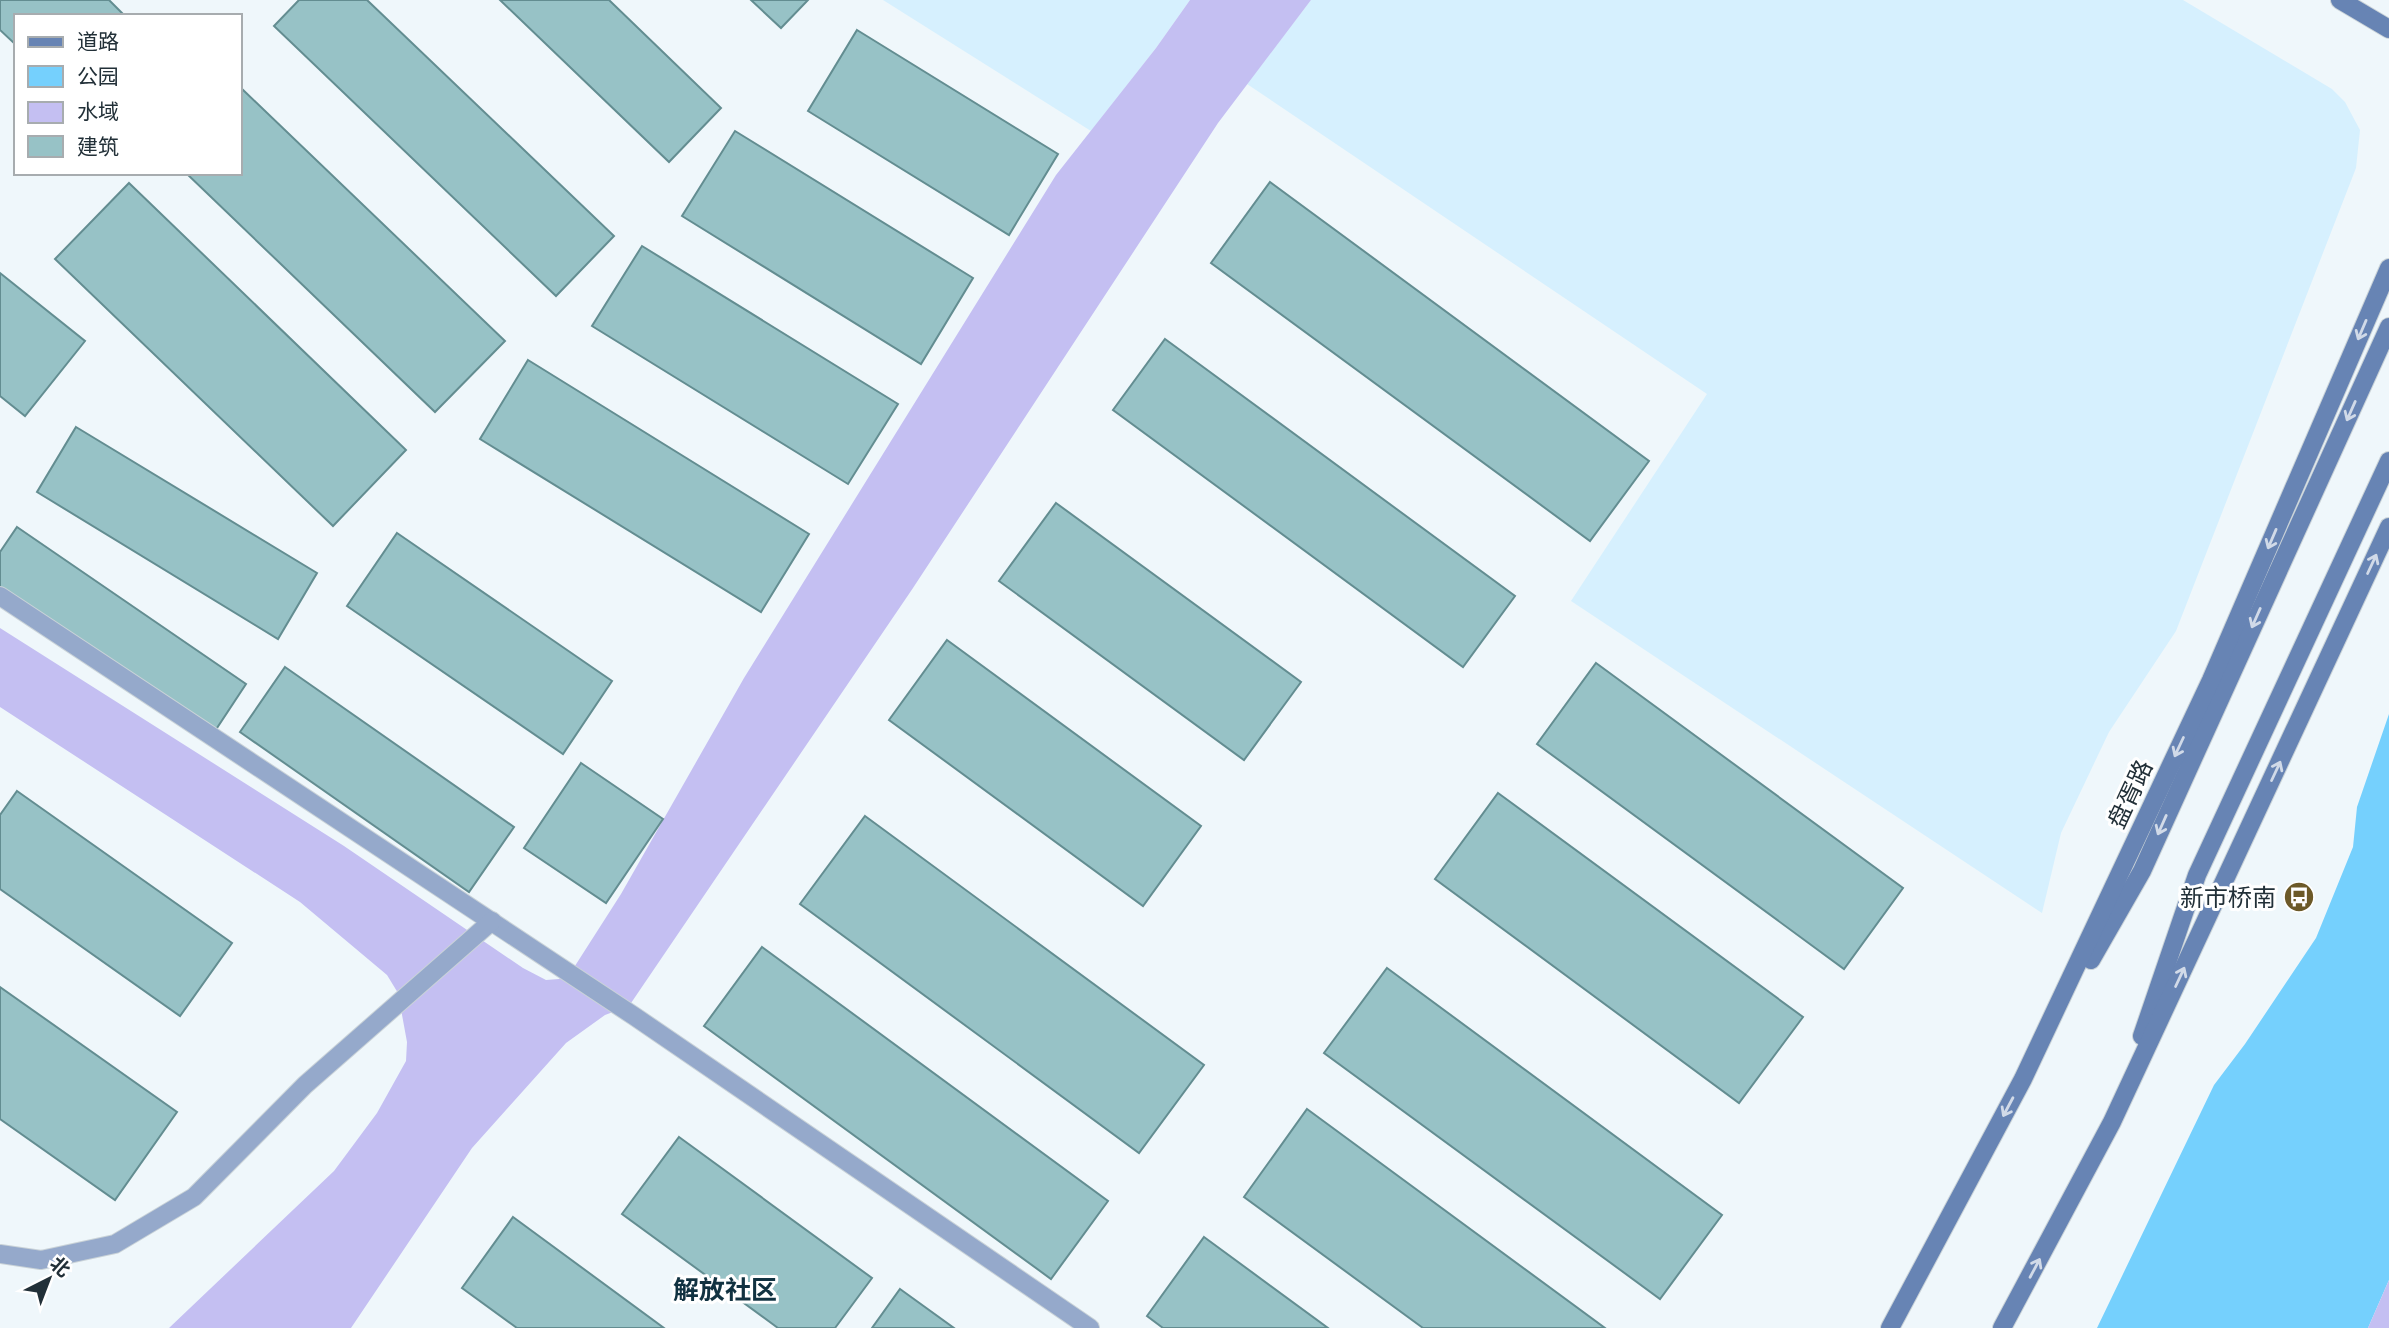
<svg xmlns="http://www.w3.org/2000/svg" width="2389" height="1328" viewBox="0 0 2389 1328" font-family="Inter,'Noto Sans SC',sans-serif">
  <style>
    .built { fill: #d6f0fe }
    .green { fill: #75d0fd }
    .water { fill: #c4bff2 }
    .building { fill: #97c2c6; stroke: #638d91; stroke-width: 2 }
    .lines { fill: none; stroke-linecap: round; stroke-linejoin: round }
    .street-casing { stroke: #cad3d8; stroke-width: 20 }
    .secondary-casing { stroke: #cad3d8; stroke-width: 20 }
    .street { stroke: #95a9cb; stroke-width: 18 }
    .secondary { stroke: #6784b4; stroke-width: 18 }
    .oneway { stroke: #d1dae8 }
    .labels { text-anchor: middle; dominant-baseline: central; stroke-width: 6; stroke-linejoin: round; paint-order: stroke }
    .street-label { font-size: 24px; fill: #223038; stroke: #fff }
    .poi-label { font-size: 24px; fill: #223038; stroke: #fff; text-anchor: end }
    .neighbourhood-label { font-size: 26px; font-weight: bold; fill: #113241; stroke: #fff }
  </style>
  <rect width="100%" height="100%" fill="#eff7fb"/>
  <!-- built -->
  <g class="built">
    <polygon points="883,0 1190,0 1156,48 1091,131"/>
    <polygon points="1311,0 2183,0 2332,89 2345,102 2360,130 2356,168 2176,631 2109,732 2061,833 2042,913 1571,601 1707,394 1247,84"/>
  </g>
  <!-- green -->
  <polygon class="green" points="2389,714 2389,1280 2368,1328 2097,1328 2214,1085 2245,1044 2316,938 2353,847 2357,807"/>
  <!-- water -->
  <g class="water">
    <polygon points="1190,0 1311,0 1218,123 913,588 629,1006 605,1015 566,1043 472,1148 351,1328 169,1328 334,1171 377,1113 406,1061 407,1042 398,993 387,975 300,902 0,707 0,628 344,846 523,968 546,980 559,979 573,969 621,894 744,678 1056,175 1156,48"/>
    <polygon points="2389,1280 2389,1328 2368,1328"/>
  </g>
  <!-- building -->
  <g class="building">
    <polygon points="0,0 109,0 125,16 16,16 16,45 0,30"/>
    <polygon points="299,0 367,0 614,236 556,296 274,26"/>
    <polygon points="500,0 609,0 721,108 669,162"/>
    <polygon points="751,0 808,0 781,28"/>
    <polygon points="857,30 1058,154 1009,235 808,111"/>
    <polygon points="240,87 505,341 435,412 186,173 240,173"/>
    <polygon points="735,131 973,278 921,364 682,216"/>
    <polygon points="1270,182 1649,461 1590,541 1211,263"/>
    <polygon points="129,183 406,450 333,526 55,259"/>
    <polygon points="642,246 898,404 848,484 592,326"/>
    <polygon points="0,273 85,341 25,416 0,396"/>
    <polygon points="1165,339 1515,596 1463,667 1113,410"/>
    <polygon points="528,360 809,534 761,612 480,439"/>
    <polygon points="76,427 317,573 278,639 37,492"/>
    <polygon points="1056,503 1301,682 1244,760 999,581"/>
    <polygon points="17,527 246,684 209,740 0,598 0,552"/>
    <polygon points="397,533 612,681 563,754 347,606"/>
    <polygon points="947,640 1201,826 1143,906 889,720"/>
    <polygon points="1596,663 1903,888 1844,969 1537,744"/>
    <polygon points="285,667 514,827 469,892 240,732"/>
    <polygon points="581,763 663,819 606,903 524,848"/>
    <polygon points="17,791 232,943 180,1016 0,889 0,815"/>
    <polygon points="1498,793 1803,1017 1739,1103 1435,879"/>
    <polygon points="865,816 1204,1065 1139,1153 800,904"/>
    <polygon points="762,947 1108,1201 1051,1279 704,1026"/>
    <polygon points="1387,968 1722,1215 1660,1299 1324,1053"/>
    <polygon points="0,987 177,1112 115,1200 0,1119"/>
    <polygon points="1307,1109 1605,1328 1423,1328 1244,1197"/>
    <polygon points="679,1137 872,1278 835,1328 778,1328 622,1214"/>
    <polygon points="513,1217 664,1328 517,1328 462,1288"/>
    <polygon points="1204,1237 1328,1328 1163,1328 1147,1316"/>
    <polygon points="900,1289 954,1328 872,1328"/>
  </g>
  <g class="lines">
    <!-- street casing -->
    <g class="street-casing">
      <g id="street">
        <polyline points="0,596 634,1016 1090,1328"/>
        <polyline points="0,1254 41,1260 115,1244 194,1197 305,1085 492,921"/>
      </g>
    </g>
    <!-- secondary casing -->
    <g class="secondary-casing">
      <g id="secondary">
        <polyline points="2340,0 2389,29"/>
        <polyline points="2091,960 2142,871 2389,327"/>
        <polyline points="2142,1036 2197,875 2389,461"/>
        <polyline points="1890,1328 2023,1079 2211,680 2389,268"/>
        <polyline points="2002,1328 2112,1122 2389,527"/>
      </g>
    </g>
    <!-- street -->
    <use href="#street" class="street"/>
    <!-- secondary -->
    <use href="#secondary" class="secondary"/>
  </g>
  <!-- one-way arrows -->
  <defs><path id="oneway-shaft" d="M-6 0H5M1.5-3L5.5 0L1.5 3" fill="none" stroke-width="1.6" stroke-linecap="round" stroke-linejoin="round" transform="scale(1.75)"/></defs>
  <g class="oneway">
    <use href="#oneway-shaft" transform="translate(2362 330) rotate(113)"/>
    <use href="#oneway-shaft" transform="translate(2351 411) rotate(114)"/>
    <use href="#oneway-shaft" transform="translate(2272 539) rotate(113)"/>
    <use href="#oneway-shaft" transform="translate(2372 564) rotate(-65)"/>
    <use href="#oneway-shaft" transform="translate(2256 618) rotate(114)"/>
    <use href="#oneway-shaft" transform="translate(2179 747) rotate(115)"/>
    <use href="#oneway-shaft" transform="translate(2276 771) rotate(-65)"/>
    <use href="#oneway-shaft" transform="translate(2162 825) rotate(114)"/>
    <use href="#oneway-shaft" transform="translate(2180 977) rotate(-65)"/>
    <use href="#oneway-shaft" transform="translate(2008 1107) rotate(118)"/>
    <use href="#oneway-shaft" transform="translate(2035 1268) rotate(-62)"/>
  </g>
  <!-- icons -->
  <defs>
    <g id="bus-disc" transform="scale(1.575)"><circle r="9.5" fill="#6c5928" stroke="#fff"/><path d="M-5-6H5V4H4V6H2V4H-2V6H-4V4H-5ZM-3.5-4V0h7V-4ZM-3.5 1.2v1.5H-2V1.2ZM2 1.2v1.5H3.5V1.2Z" fill="#fff"/></g>
  </defs>
  <g fill-rule="evenodd">
    <use href="#bus-disc" x="2299" y="897"/>
  </g>
  <g class="labels">
    <!-- street labels -->
    <g class="street-label">
      <text transform="translate(2130 794) rotate(-65)">盘胥路</text>
    </g>
    <!-- poi labels -->
    <g class="poi-label">
      <text x="2276" y="897">新市桥南</text>
    </g>
    <!-- neighbourhood labels -->
    <g class="neighbourhood-label">
      <text x="725" y="1289">解放社区</text>
    </g>
  </g>
  <!-- legend -->
  <rect x="14" y="14" width="228" height="161" fill="#ffffff" stroke="#a7acaf" stroke-width="2"/>
  <rect x="28" y="37" width="35" height="10" fill="#6784b4" stroke="#a7acaf" stroke-width="2"/>
  <text x="77" y="49" font-size="21" fill="#223038">道路</text>
  <rect x="28" y="66" width="35" height="21" fill="#75d0fd" stroke="#a7acaf" stroke-width="2"/>
  <text x="77" y="84" font-size="21" fill="#223038">公园</text>
  <rect x="28" y="102" width="35" height="21" fill="#c4bff2" stroke="#a7acaf" stroke-width="2"/>
  <text x="77" y="119" font-size="21" fill="#223038">水域</text>
  <rect x="28" y="136" width="35" height="21" fill="#97c2c6" stroke="#a7acaf" stroke-width="2"/>
  <text x="77" y="154" font-size="21" fill="#223038">建筑</text>
  <!-- north arrow -->
  <g transform="translate(49 1279) rotate(42)" stroke="#ffffff" stroke-width="5" paint-order="stroke">
  <path d="M0-5L12 26L0 18L-12 26Z" fill="#223038"/>
  <text y="-10" font-size="19" font-weight="bold" text-anchor="middle" fill="#223038">北</text>
  </g>
</svg>
